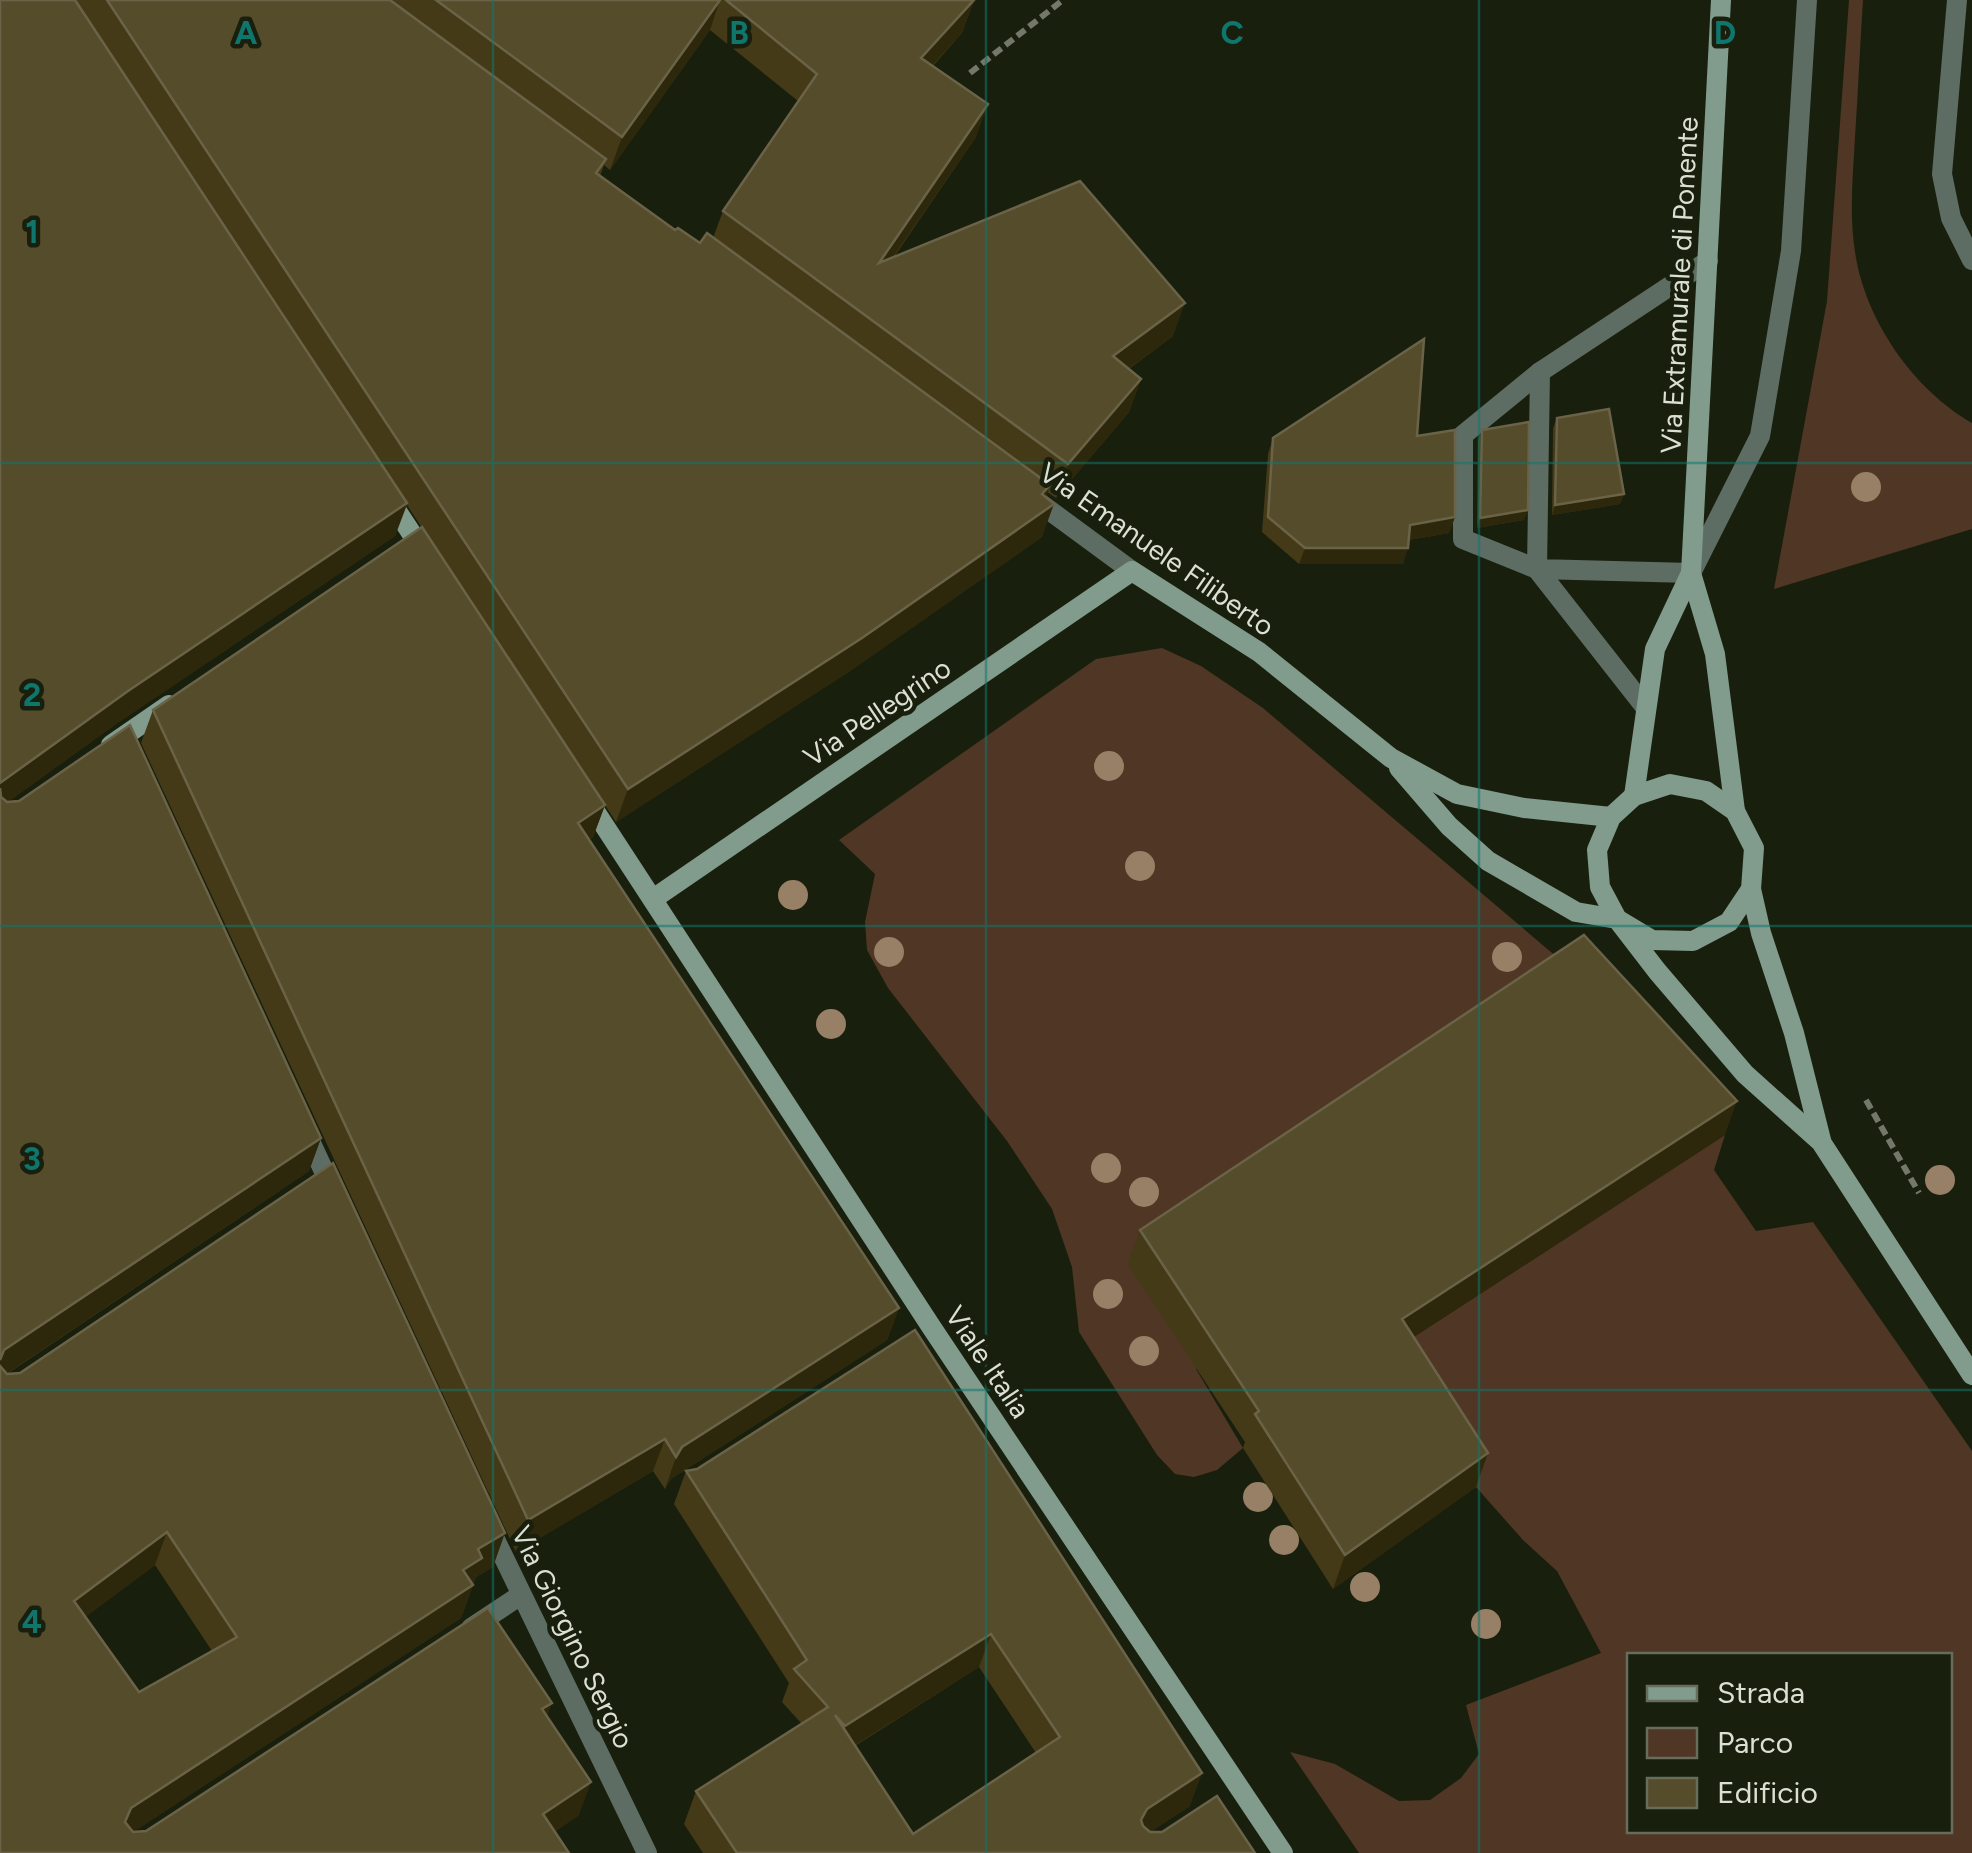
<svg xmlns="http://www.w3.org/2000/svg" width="1972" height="1853" viewBox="0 0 1972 1853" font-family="Figtree,sans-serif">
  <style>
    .green { fill: #503624; fill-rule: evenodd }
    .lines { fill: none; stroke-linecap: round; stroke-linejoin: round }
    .path { stroke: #73786a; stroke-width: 6; stroke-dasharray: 10 5; stroke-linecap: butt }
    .lane { stroke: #5d6d63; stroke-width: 20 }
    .street { stroke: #5d6d63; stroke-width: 20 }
    .secondary { stroke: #819b8c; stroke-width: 20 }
    .tree { fill: #988067 }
    .wall { fill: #453a18; fill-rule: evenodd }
    .shaded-wall { fill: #2d280b }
    .building { fill: #554c2c; stroke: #6a6347; stroke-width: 2.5; fill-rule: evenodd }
    .grid { fill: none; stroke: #0f766e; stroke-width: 2.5; stroke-opacity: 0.55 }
    .labels { text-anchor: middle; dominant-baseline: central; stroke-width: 9; stroke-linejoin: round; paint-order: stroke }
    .street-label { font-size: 28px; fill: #dbdfd4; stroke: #191f0d }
    .grid-label { font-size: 32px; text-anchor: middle; font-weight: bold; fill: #0f766e; stroke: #191f0d; stroke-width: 9; stroke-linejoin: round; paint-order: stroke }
  </style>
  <rect width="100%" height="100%" fill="#191f0d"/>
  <!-- green -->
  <g class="green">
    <path d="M 1849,0 L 1863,0 C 1860,46 1858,92 1855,137 C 1853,176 1849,213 1855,252 C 1865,320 1913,389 1972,423 L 1972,529 L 1774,589 L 1827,301 Z"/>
    <polygon points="1162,648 1201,666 1263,708 1571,969 1196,1369 1243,1448 1217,1470 1194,1477 1175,1474 1157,1455 1079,1332 1072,1267 1052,1209 1007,1141 888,988 867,950 865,922 875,874 839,840 1096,659"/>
    <path d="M 1725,1135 L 1714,1170 L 1756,1231 L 1813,1222 L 1972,1451 L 1972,1853 L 1359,1853 L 1290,1752 L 1335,1764 L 1399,1801 L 1430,1800 L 1461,1778 L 1479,1754 L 1466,1705 L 1601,1653 L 1557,1571 L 1523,1540 L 1476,1487 L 1389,1353 ZM 1630,1656 L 1950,1656 L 1950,1830 L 1630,1830 Z"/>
  </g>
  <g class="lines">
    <!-- path -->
    <g class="path">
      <polyline points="970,73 1063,0"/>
      <polyline points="1866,1100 1919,1193"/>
    </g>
    <!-- lane -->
    <g class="lane">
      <polyline points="1957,0 1942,174 1951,218 1972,260"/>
      <polyline points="1708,261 1540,372 1537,569 1691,573 1760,436 1791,251 1807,0"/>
      <polyline points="1540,372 1463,435 1463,539 1537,569 1646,708"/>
    </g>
    <!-- street -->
    <g class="street">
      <polyline points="1030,496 1132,571"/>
      <polyline points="304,1128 334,1193"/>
      <polyline points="489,1527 647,1853"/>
      <polyline points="471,1628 521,1595"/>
    </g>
    <!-- secondary -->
    <g class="secondary">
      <polyline points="1721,0 1691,573 1715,654 1735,811"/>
      <polyline points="389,499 425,554"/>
      <polyline points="111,745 169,705"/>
      <polyline points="1399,768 1449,826 1488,861 1576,912 1617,919 1657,971 1745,1074 1821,1142 1972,1375"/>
      <polyline points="1634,796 1655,649 1691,573"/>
      <polyline points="587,799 932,1328 1283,1853"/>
      <polyline points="1751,889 1729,922 1693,941 1652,940 1617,919 1600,887 1597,850 1611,817 1634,796 1670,784 1706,791 1735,811 1754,848 1751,889 1761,933 1794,1033 1821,1140"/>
      <polyline points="653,899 1132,571 1259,652 1391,758 1457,794 1524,808 1611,817"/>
    </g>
  </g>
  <!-- trees -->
  <g class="tree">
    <circle cx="1866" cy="487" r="15"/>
    <circle cx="1109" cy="766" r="15"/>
    <circle cx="1140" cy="866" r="15"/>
    <circle cx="793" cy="895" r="15"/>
    <circle cx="889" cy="952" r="15"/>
    <circle cx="1507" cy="957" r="15"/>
    <circle cx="831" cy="1024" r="15"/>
    <circle cx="1106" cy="1168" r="15"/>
    <circle cx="1940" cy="1180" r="15"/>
    <circle cx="1144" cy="1192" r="15"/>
    <circle cx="1108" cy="1294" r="15"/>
    <circle cx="1144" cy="1351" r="15"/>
    <circle cx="1258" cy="1497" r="15"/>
    <circle cx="1284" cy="1540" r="15"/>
    <circle cx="1365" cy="1587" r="15"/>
    <circle cx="1486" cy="1624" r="15"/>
  </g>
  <!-- wall -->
  <g class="wall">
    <path d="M 0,0 L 974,0 L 962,33 L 933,66 L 976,137 L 894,257 L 1173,336 L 1129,369 L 1141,379 L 1129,412 L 1056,498 L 1047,492 L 1042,537 L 850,671 L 616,822 L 563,741 L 605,805 L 593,837 L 589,840 L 899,1308 L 887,1340 L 671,1479 L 665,1489 L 653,1471 L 516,1552 L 141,743 L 153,710 L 422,528 L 407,505 L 395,536 L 116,724 L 9,801 L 321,1138 L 309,1171 L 7,1374 L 493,1567 L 476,1577 L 461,1618 L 133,1832 L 146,1831 L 547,1717 L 579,1815 L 554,1832 L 0,1853 ZM 710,30 L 798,101 L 723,211 L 713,238 L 700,243 L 675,230 L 600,176 L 604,165 L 610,170 ZM 155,1565 L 212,1651 L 139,1692 L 85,1617 Z"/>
    <polygon points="1557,418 1624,494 1620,504 1552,515 1553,428"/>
    <polygon points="1482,430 1528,510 1524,520 1477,528 1478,440"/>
    <polygon points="1417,436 1455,517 1449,533 1409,540 1403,564 1299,564 1262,532 1268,454 1273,438"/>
    <polygon points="1725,1135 1413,1337 1476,1487 1333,1589 1243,1448 1245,1442 1127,1264 1140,1230"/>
    <path d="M 915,1330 L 1190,1806 L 1150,1832 L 1255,1853 L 703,1853 L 684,1824 L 696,1791 L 801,1723 L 782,1702 L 789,1683 L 674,1504 L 686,1471 L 697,1469 ZM 979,1667 L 1036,1753 L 913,1834 L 855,1746 Z"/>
  </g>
  <!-- shaded-wall -->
  <g class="shaded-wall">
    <polygon points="720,0 710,30 610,170 622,137"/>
    <polygon points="974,0 962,33 909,91 921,58"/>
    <polygon points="988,104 976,137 866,296 879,263"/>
    <polygon points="1185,303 1173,336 1101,389 1113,356"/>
    <polygon points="1141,379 1129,412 1056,498 1068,464"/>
    <polygon points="1050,485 1039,514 1054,504 1042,537 850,671 616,822 628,789 1042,494"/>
    <polygon points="1624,494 1620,504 1552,515 1555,505"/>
    <polygon points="407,503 395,536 116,724 0,808 0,783 128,691"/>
    <polygon points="1528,510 1524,520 1477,528 1480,518"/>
    <polygon points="1455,517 1449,533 1404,541 1410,525"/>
    <polygon points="1305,548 1408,548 1403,564 1299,564"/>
    <polygon points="605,805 593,837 566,855 578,823"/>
    <polygon points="1737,1101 1725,1135 1389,1353 1402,1319"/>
    <polygon points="321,1138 309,1171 0,1378 0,1360 4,1350"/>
    <polygon points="899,1308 887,1340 671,1479 665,1489 676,1457 682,1447"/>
    <polygon points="665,1439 653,1471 516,1552 528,1520"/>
    <polygon points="1488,1453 1476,1487 1333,1589 1345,1555"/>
    <polygon points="167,1532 155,1565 62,1634 74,1601"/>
    <polygon points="505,1533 493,1567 476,1577 461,1618 118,1842 131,1808 463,1570 478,1549"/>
    <polygon points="991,1634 979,1667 833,1759 845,1726"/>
    <polygon points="552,1703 540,1736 542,1709"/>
    <polygon points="1202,1773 1190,1806 1135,1842 1141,1820 1147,1809"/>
    <polygon points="591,1782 579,1815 531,1848 543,1814"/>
  </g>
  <!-- building -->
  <g class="building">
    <polygon points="0,0 75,0 407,503 128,691 0,783"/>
    <polygon points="107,0 390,0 606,159 596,173 675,230 678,228 700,243 707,233 1050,485 1042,494 1054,504 862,638 628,789"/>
    <polygon points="436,0 720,0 622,137"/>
    <polygon points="726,0 974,0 921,58 988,104 879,263 1080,181 1185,303 1113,356 1141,379 1068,464 723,211 817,74"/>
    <polygon points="1424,339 1417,436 1455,430 1455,517 1410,525 1408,548 1305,548 1268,517 1273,438"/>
    <polygon points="1609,409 1624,494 1555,505 1557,418"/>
    <polygon points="1529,422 1528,510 1480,518 1482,430"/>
    <polygon points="422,527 605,805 578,823 899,1308 682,1447 676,1457 665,1439 528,1520 153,710"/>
    <polygon points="130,725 321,1138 4,1350 0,1360 0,788 1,797 7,802 19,801"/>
    <polygon points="1584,935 1737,1101 1402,1319 1488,1453 1345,1555 1255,1414 1259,1411 1140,1230"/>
    <path d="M 333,1163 L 505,1533 L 478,1549 L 482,1558 L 463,1570 L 473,1585 L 131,1808 L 125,1822 L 133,1832 L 146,1831 L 488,1608 L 552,1703 L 542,1709 L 591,1782 L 543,1814 L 569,1853 L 0,1853 L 0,1366 L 7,1374 L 20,1373 ZM 167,1532 L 237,1637 L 139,1692 L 74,1601 Z"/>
    <path d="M 915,1330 L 1202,1773 L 1147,1809 L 1141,1820 L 1143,1826 L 1150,1832 L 1162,1832 L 1217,1796 L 1255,1853 L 737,1853 L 696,1791 L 828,1707 L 794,1669 L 807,1660 L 686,1471 L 697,1469 ZM 991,1634 L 1060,1737 L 913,1834 L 835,1715 L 845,1726 Z"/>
  </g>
  <!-- grid -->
  <path class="grid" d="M 493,0 L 493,1853M 986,0 L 986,1853M 1479,0 L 1479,1853M 0,463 L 1972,463M 0,926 L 1972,926M 0,1390 L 1972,1390"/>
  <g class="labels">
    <!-- street labels -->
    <g class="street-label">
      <text transform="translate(1679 285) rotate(-87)">Via Extramurale di Ponente</text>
      <text transform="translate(1157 549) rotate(35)">Via Emanuele Filiberto</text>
      <text transform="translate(877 712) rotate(-34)">Via Pellegrino</text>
      <text transform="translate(988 1362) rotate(56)">Viale Italia</text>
      <text transform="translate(573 1637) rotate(64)">Via Giorgino Sergio</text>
    </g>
  </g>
  <g class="grid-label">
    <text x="246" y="44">A</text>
    <text x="739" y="44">B</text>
    <text x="1232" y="44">C</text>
    <text x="1725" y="44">D</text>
    <text x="32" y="243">1</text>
    <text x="32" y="706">2</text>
    <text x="32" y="1170">3</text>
    <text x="32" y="1633">4</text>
  </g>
  <!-- legend -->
  <rect x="1627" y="1653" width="325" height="180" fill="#191f0d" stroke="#676c5d" stroke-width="2.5"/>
  <rect x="1647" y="1686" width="50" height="15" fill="#819b8c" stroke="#676c5d" stroke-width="2.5"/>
  <text x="1717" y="1703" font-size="30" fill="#dbdfd4">Strada</text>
  <rect x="1647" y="1728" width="50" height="30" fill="#503624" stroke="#676c5d" stroke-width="2.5"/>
  <text x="1717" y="1753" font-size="30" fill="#dbdfd4">Parco</text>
  <rect x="1647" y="1778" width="50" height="30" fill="#554c2c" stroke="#676c5d" stroke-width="2.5"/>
  <text x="1717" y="1803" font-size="30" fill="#dbdfd4">Edificio</text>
</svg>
